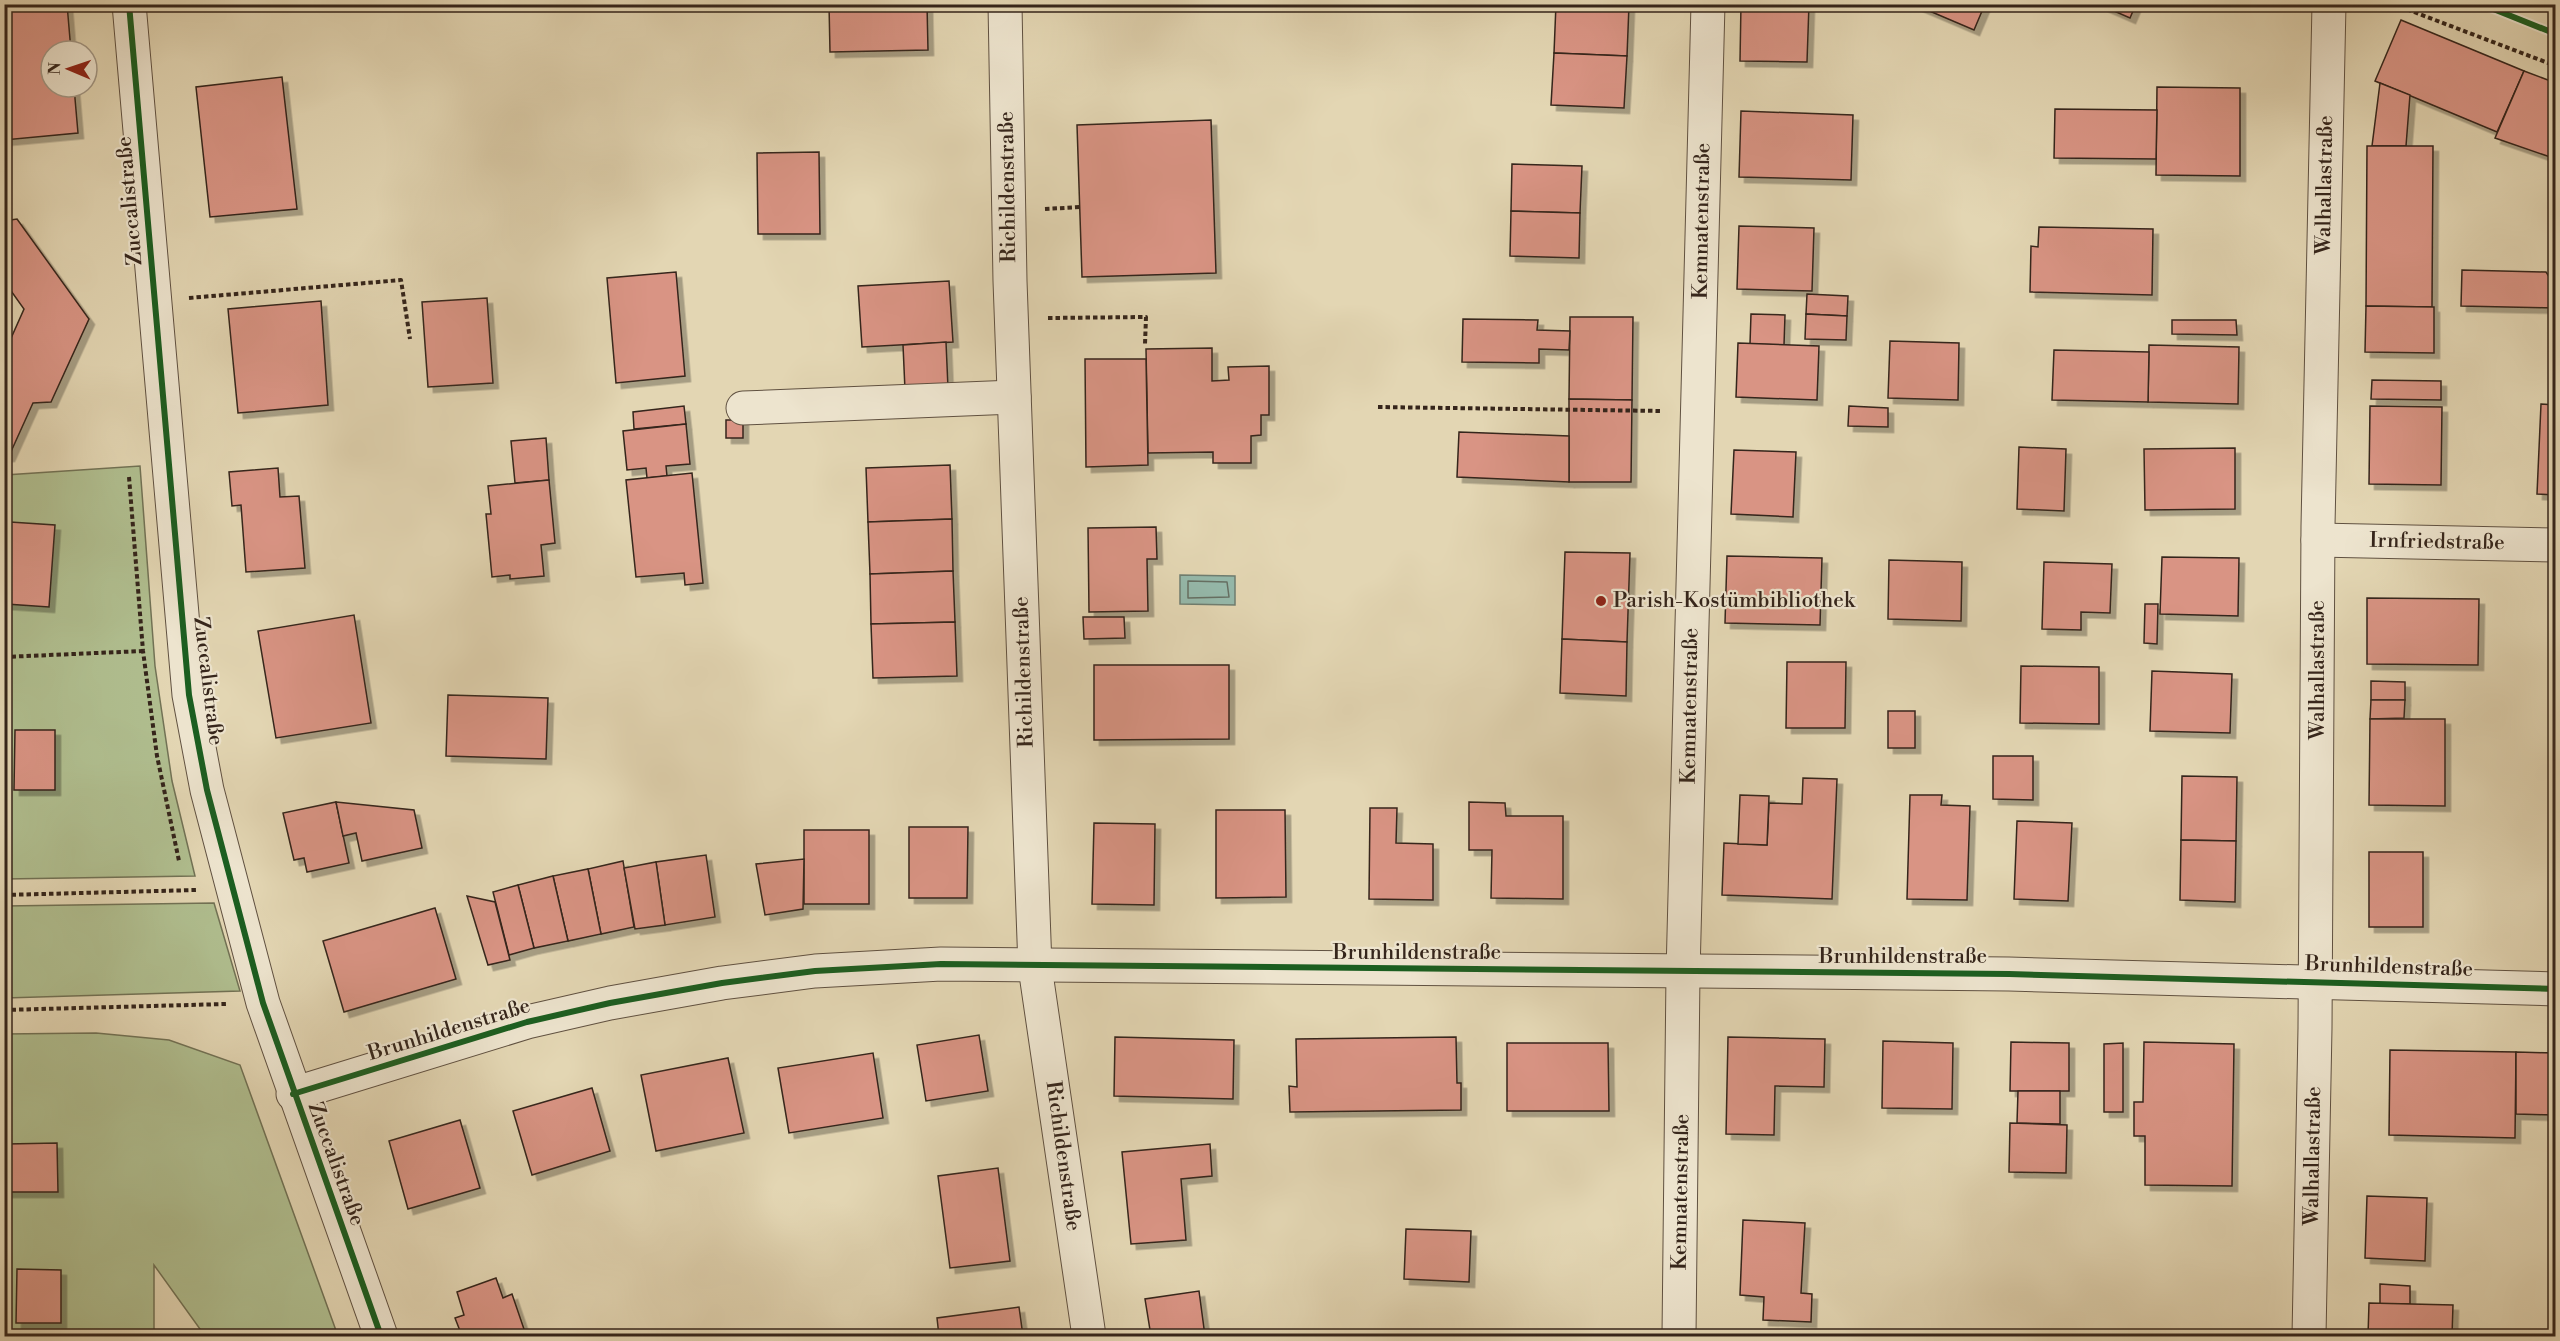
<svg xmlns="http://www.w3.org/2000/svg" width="2560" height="1341" viewBox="0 0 2560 1341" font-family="'Libre Bodoni',serif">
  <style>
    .green { fill: #b0be8f; stroke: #727255; stroke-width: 1.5 }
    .water { fill: #95b9ab; stroke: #6f7e71; stroke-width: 1.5 }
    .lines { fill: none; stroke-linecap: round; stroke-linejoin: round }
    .shore { stroke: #656f63; stroke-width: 1.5 }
    .building { fill: #d99484; stroke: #35251b; stroke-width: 1.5; filter: url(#shadow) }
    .minor-casing { stroke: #605141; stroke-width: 35 }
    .path { stroke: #35251b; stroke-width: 4; stroke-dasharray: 4.5 3; stroke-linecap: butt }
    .minor { stroke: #ede4ce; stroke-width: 33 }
    .cycleway-casing { stroke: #ede4ce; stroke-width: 10 }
    .cycleway { stroke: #1b5e20; stroke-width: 6 }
    .poi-dot { fill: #8f2418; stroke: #ede4ce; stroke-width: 2 }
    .labels { text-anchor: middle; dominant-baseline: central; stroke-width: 4.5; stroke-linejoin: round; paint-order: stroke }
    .street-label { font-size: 21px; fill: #35251b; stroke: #ede4ce }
    .poi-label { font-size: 21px; fill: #35251b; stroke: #ede4ce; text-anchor: start }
  </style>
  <defs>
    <filter id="shadow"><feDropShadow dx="5.5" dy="5.5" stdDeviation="0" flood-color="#0004"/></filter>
  </defs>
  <rect width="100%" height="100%" fill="#e3d6b3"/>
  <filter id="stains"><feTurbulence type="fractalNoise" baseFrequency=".00333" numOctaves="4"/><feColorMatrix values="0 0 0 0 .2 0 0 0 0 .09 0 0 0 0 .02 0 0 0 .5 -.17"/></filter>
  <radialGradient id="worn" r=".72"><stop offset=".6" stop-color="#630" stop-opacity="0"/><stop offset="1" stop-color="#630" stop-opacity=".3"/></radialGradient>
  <!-- green -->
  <g class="green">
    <polygon points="140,466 155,666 172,781 195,876 5,879 5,475"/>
    <polygon points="214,903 240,991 5,998 5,906"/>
    <polygon points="96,1033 169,1040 240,1065 338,1336 205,1336 154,1265 154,1336 5,1336 4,1034"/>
  </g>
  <!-- water -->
  <polygon class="water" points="1180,575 1235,576 1235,605 1180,604"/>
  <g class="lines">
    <!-- shore -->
    <polygon class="shore" points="1188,581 1227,582 1229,597 1188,598"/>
  </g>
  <!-- building -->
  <g class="building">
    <polygon points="4,4 67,4 71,51 51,51 51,87 74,87 78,133 4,140"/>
    <polygon points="829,4 927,4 928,50 830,52"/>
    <polygon points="1556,4 1629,5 1627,56 1554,53"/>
    <polygon points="1741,4 1809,4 1807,62 1740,61"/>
    <polygon points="1913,4 1985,4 1974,30"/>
    <polygon points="2098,4 2136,4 2130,18"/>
    <polygon points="2401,20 2524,71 2497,132 2375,81"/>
    <polygon points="1554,53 1627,56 1624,108 1551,105"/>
    <polygon points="2524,71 2556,83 2556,159 2495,138"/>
    <polygon points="282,77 297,209 210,217 196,87"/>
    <polygon points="2380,83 2410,95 2406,146 2372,146"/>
    <polygon points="2157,87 2240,88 2240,176 2156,175"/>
    <polygon points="2055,109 2157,110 2156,159 2054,158"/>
    <polygon points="1741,111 1853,115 1851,180 1739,177"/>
    <polygon points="1211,120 1216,273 1082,277 1077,125"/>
    <polygon points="2367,146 2433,146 2432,307 2366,306"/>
    <polygon points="819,152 820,234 758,234 757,153"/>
    <polygon points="1512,164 1582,166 1580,213 1511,211"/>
    <polygon points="1511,211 1580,213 1579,258 1510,256"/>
    <polygon points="17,219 89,319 51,402 33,403 9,456 4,456 4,354 24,309 4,281 4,221"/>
    <polygon points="1739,226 1814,228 1812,291 1737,289"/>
    <polygon points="2039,227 2153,229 2152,295 2030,292 2031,246 2038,247"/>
    <polygon points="2462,270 2546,272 2556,287 2556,308 2461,306"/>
    <polygon points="676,272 685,376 616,383 607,278"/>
    <polygon points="949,281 953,342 862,347 858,286"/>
    <polygon points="1807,294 1848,296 1847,316 1806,314"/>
    <polygon points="487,298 493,383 428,387 422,302"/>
    <polygon points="321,301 328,405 238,413 228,309"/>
    <polygon points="2366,306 2434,307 2434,353 2365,352"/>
    <polygon points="1751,314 1785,315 1784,345 1750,344"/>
    <polygon points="1806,314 1847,316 1846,340 1805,339"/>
    <polygon points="1570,317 1633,317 1632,400 1569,399"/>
    <polygon points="1463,319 1538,320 1537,330 1570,331 1569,350 1539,349 1539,363 1462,362"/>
    <polygon points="2172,320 2236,320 2237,335 2172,334"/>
    <polygon points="1890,341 1959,343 1958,400 1888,398"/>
    <polygon points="946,342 948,388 905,390 903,345"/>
    <polygon points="1738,343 1819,346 1817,400 1736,397"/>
    <polygon points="2149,345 2239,347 2238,404 2148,402"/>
    <polygon points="1212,348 1212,381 1229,380 1228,367 1269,366 1269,415 1261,415 1261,435 1251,436 1251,463 1213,463 1213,452 1148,453 1146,349"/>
    <polygon points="2054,350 2149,352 2148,402 2052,400"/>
    <polygon points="1085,359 1146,359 1148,465 1086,467"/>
    <polygon points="2372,380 2441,381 2441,400 2371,399"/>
    <polygon points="1569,399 1632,400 1631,482 1569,482"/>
    <polygon points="2541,404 2556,405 2556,495 2537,494"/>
    <polygon points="684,406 686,424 634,429 633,412"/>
    <polygon points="1849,406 1888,408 1888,427 1848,426"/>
    <polygon points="2370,406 2442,407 2441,485 2369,484"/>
    <rect x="726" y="420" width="17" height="18"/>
    <polygon points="686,424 690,464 666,466 667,476 647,478 646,468 627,470 623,431"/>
    <polygon points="1459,432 1569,436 1569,482 1457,477"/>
    <polygon points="546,438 549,480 515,483 511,441"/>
    <polygon points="2019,447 2066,449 2064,511 2017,509"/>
    <polygon points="2235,448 2235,509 2145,510 2144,449"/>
    <polygon points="1734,450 1796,452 1793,517 1731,514"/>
    <polygon points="950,465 952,519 868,522 866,468"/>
    <polygon points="278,468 280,497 299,496 305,568 246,572 241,505 232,506 229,472"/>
    <polygon points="692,473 703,583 685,585 684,573 636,577 626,480"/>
    <polygon points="549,480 555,543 541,545 544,576 510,579 510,575 492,577 486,514 491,514 488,486"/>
    <polygon points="952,519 953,571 870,574 868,522"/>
    <polygon points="10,522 55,525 49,607 6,604"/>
    <polygon points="1156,527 1157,559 1147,559 1148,611 1089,612 1088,528"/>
    <polygon points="1565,552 1630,553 1627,642 1562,639"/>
    <polygon points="1727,556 1822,558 1820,625 1725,623"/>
    <polygon points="2162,557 2239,558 2238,616 2160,614"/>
    <polygon points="1889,560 1962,562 1961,621 1888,619"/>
    <polygon points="2044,562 2112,564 2110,613 2081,612 2081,630 2042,629"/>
    <polygon points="953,571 955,622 871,624 870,574"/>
    <polygon points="2367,598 2479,599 2478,665 2367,664"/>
    <polygon points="2145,604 2158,604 2157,644 2144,643"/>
    <polygon points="354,615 371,723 276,738 258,631"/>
    <polygon points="1083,617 1124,617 1125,638 1084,639"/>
    <polygon points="955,622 957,676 873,678 871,624"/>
    <polygon points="1562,639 1627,642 1626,696 1560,693"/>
    <polygon points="1787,662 1846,662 1845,728 1786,728"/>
    <polygon points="1094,665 1229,665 1229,739 1094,740"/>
    <polygon points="2021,666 2099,667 2099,724 2020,723"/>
    <polygon points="2152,671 2232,674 2230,733 2150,731"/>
    <polygon points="2371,681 2405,682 2405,700 2371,700"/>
    <polygon points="448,695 548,698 546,759 446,756"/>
    <polygon points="2371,700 2405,700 2404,718 2370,719"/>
    <rect x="1888" y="711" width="27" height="37"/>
    <polygon points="2370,719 2445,719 2445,806 2369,805"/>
    <polygon points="15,730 55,730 55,790 14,790"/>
    <polygon points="1993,756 2033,756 2033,800 1993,799"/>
    <polygon points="2182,776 2237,777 2236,841 2181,840"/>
    <polygon points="1803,778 1837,779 1832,899 1722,895 1724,843 1767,845 1769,803 1802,804"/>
    <polygon points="1740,795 1769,796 1767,845 1738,844"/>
    <polygon points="1910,795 1942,795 1941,805 1970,806 1967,900 1907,899"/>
    <polygon points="336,802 349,863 307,872 304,858 294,860 283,813"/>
    <polygon points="336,802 414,810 422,848 362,861 356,833 343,836"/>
    <polygon points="1469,802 1505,803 1506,816 1563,816 1563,899 1491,898 1492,850 1469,850"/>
    <polygon points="1370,808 1397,808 1396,843 1433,844 1433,900 1369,899"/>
    <polygon points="1216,810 1285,810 1286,897 1216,898"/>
    <polygon points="2017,821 2072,823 2068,901 2014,899"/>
    <polygon points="1094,823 1155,824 1154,905 1092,904"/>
    <polygon points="909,827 968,827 967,898 909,898"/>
    <rect x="804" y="830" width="65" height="74"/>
    <polygon points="2181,840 2236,841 2235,902 2180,900"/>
    <rect x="2369" y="852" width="54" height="75"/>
    <polygon points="706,855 715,917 665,925 656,862"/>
    <polygon points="804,859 803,909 765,915 756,864"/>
    <polygon points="623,861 634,927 601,934 588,869"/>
    <polygon points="656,862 665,925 635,929 624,868"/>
    <polygon points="588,869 601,934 568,941 553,876"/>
    <polygon points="553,876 568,941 534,948 518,885"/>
    <polygon points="518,885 534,948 509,955 493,892"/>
    <polygon points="467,896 495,902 510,960 488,965"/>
    <polygon points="435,908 456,979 344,1012 323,941"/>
    <polygon points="979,1035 988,1091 926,1101 917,1045"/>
    <polygon points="1115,1037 1234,1040 1233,1099 1114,1096"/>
    <polygon points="1456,1037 1457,1083 1461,1083 1461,1110 1290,1112 1289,1086 1297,1087 1296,1039"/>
    <polygon points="1728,1037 1825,1039 1824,1087 1775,1086 1774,1135 1726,1134"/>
    <polygon points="1883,1041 1953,1043 1952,1109 1882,1108"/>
    <polygon points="2011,1042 2069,1043 2069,1091 2010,1091"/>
    <polygon points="2144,1042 2234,1044 2232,1186 2145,1185 2145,1136 2134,1136 2134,1102 2143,1102"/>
    <polygon points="1507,1043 1608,1043 1609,1111 1507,1111"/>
    <polygon points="2123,1043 2123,1112 2104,1112 2104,1044"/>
    <polygon points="2390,1050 2516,1052 2515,1138 2389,1135"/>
    <polygon points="2516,1052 2556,1053 2556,1115 2516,1114"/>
    <polygon points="873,1053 883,1118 789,1133 778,1068"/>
    <polygon points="728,1058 744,1133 656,1151 641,1075"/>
    <polygon points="592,1088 610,1151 532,1175 513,1111"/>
    <polygon points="2018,1091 2060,1091 2060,1124 2017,1123"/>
    <polygon points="460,1120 480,1188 408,1209 389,1141"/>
    <polygon points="2010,1123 2067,1125 2066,1173 2009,1172"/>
    <polygon points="57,1143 58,1192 7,1192 7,1144"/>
    <polygon points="1210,1144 1212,1176 1181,1179 1186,1240 1131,1244 1122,1152"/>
    <polygon points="998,1168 1010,1261 950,1268 938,1176"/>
    <polygon points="2367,1196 2427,1198 2425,1261 2365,1258"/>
    <polygon points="1743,1220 1805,1223 1801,1293 1812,1294 1811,1322 1763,1320 1764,1297 1740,1295"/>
    <polygon points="1406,1229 1471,1231 1469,1282 1404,1279"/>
    <polygon points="17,1269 61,1270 61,1323 16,1323"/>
    <polygon points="496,1278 503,1298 512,1294 526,1335 462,1336 455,1318 464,1315 457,1292"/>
    <polygon points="2380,1284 2410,1286 2410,1304 2380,1304"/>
    <polygon points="1199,1291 1205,1336 1151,1336 1145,1299"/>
    <polygon points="2369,1303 2453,1305 2452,1336 2368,1336"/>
    <polygon points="1019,1307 1023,1336 939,1336 937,1318"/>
  </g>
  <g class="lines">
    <!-- minor casing -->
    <g class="minor-casing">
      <g id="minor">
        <polyline points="129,4 189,695 207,790 263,1003 381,1336"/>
        <polyline points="1005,4 1010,281 1035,967 1089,1336"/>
        <polyline points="743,408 1014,397"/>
        <polyline points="2318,540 2556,545"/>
        <polyline points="293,1094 527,1022 610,1003 722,983 815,971 941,964 2009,974 2556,989"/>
        <polyline points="1679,1336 1683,973 1708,4"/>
        <polyline points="2309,1336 2315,1028 2318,526 2329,4"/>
      </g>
    </g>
    <!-- path -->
    <g class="path">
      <polyline points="2393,4 2556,66"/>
      <polyline points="1045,209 1080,207"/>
      <polyline points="189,298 401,280 410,339"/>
      <polyline points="1048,318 1146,317 1145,344"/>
      <polyline points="1378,407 1662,411"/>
      <polyline points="129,477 143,651 157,756 179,861"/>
      <polyline points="4,657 143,651"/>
      <polyline points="4,895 196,890"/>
      <polyline points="4,1010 226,1004"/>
    </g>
    <!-- minor -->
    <use href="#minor" class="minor"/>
    <!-- cycleway casing -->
    <g class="cycleway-casing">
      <g id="cycleway">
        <polyline points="129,4 189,695 207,790 263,1003 381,1336"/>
        <polyline points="2481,4 2556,34"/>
        <polyline points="293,1094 527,1022 610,1003 722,983 815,971 941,964 2009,974 2556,989"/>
      </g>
    </g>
    <!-- cycleway -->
    <use href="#cycleway" class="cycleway"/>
  </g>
  <!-- markers -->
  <circle class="poi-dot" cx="1601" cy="601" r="6"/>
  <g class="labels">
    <!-- street labels -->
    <g class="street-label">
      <text transform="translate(2325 185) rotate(-89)">Walhallastraße</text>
      <text transform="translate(1008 187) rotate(-91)">Richildenstraße</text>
      <text transform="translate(130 201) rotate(-95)">Zuccalistraße</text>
      <text transform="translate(1702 221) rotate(-89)">Kemnatenstraße</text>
      <text transform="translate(2437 542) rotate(1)">Irnfriedstraße</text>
      <text transform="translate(2318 670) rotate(-90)">Walhallastraße</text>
      <text transform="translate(1024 672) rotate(-92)">Richildenstraße</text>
      <text transform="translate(208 681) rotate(83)">Zuccalistraße</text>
      <text transform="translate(1690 706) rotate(-89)">Kemnatenstraße</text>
      <text x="1417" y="953">Brunhildenstraße</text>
      <text x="1903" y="957">Brunhildenstraße</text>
      <text transform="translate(2389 967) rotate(2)">Brunhildenstraße</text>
      <text transform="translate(449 1030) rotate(-17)">Brunhildenstraße</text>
      <text transform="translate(1063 1156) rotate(82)">Richildenstraße</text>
      <text transform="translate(2313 1156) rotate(-89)">Walhallastraße</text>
      <text transform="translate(336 1164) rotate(70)">Zuccalistraße</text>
      <text transform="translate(1681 1192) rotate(-89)">Kemnatenstraße</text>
    </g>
    <!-- poi labels -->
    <g class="poi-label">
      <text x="1613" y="601">Parish-Kostümbibliothek</text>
    </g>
  </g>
  <!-- margin -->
  <rect width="2560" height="1341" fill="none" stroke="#e3d6b3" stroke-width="24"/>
  <rect x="6" y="6" width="2548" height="1329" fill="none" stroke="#35251b" stroke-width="3"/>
  <rect x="12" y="12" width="2536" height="1317" fill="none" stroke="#35251b" stroke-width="1.5"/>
  <!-- north arrow -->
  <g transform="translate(69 69) rotate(272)"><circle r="28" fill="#ede4ce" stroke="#a39886" stroke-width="1.5"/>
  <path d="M0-4.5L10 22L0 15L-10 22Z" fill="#8f2418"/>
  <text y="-9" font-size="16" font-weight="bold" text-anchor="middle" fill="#35251b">N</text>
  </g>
  <rect width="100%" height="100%" filter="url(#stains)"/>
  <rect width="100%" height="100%" fill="url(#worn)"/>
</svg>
